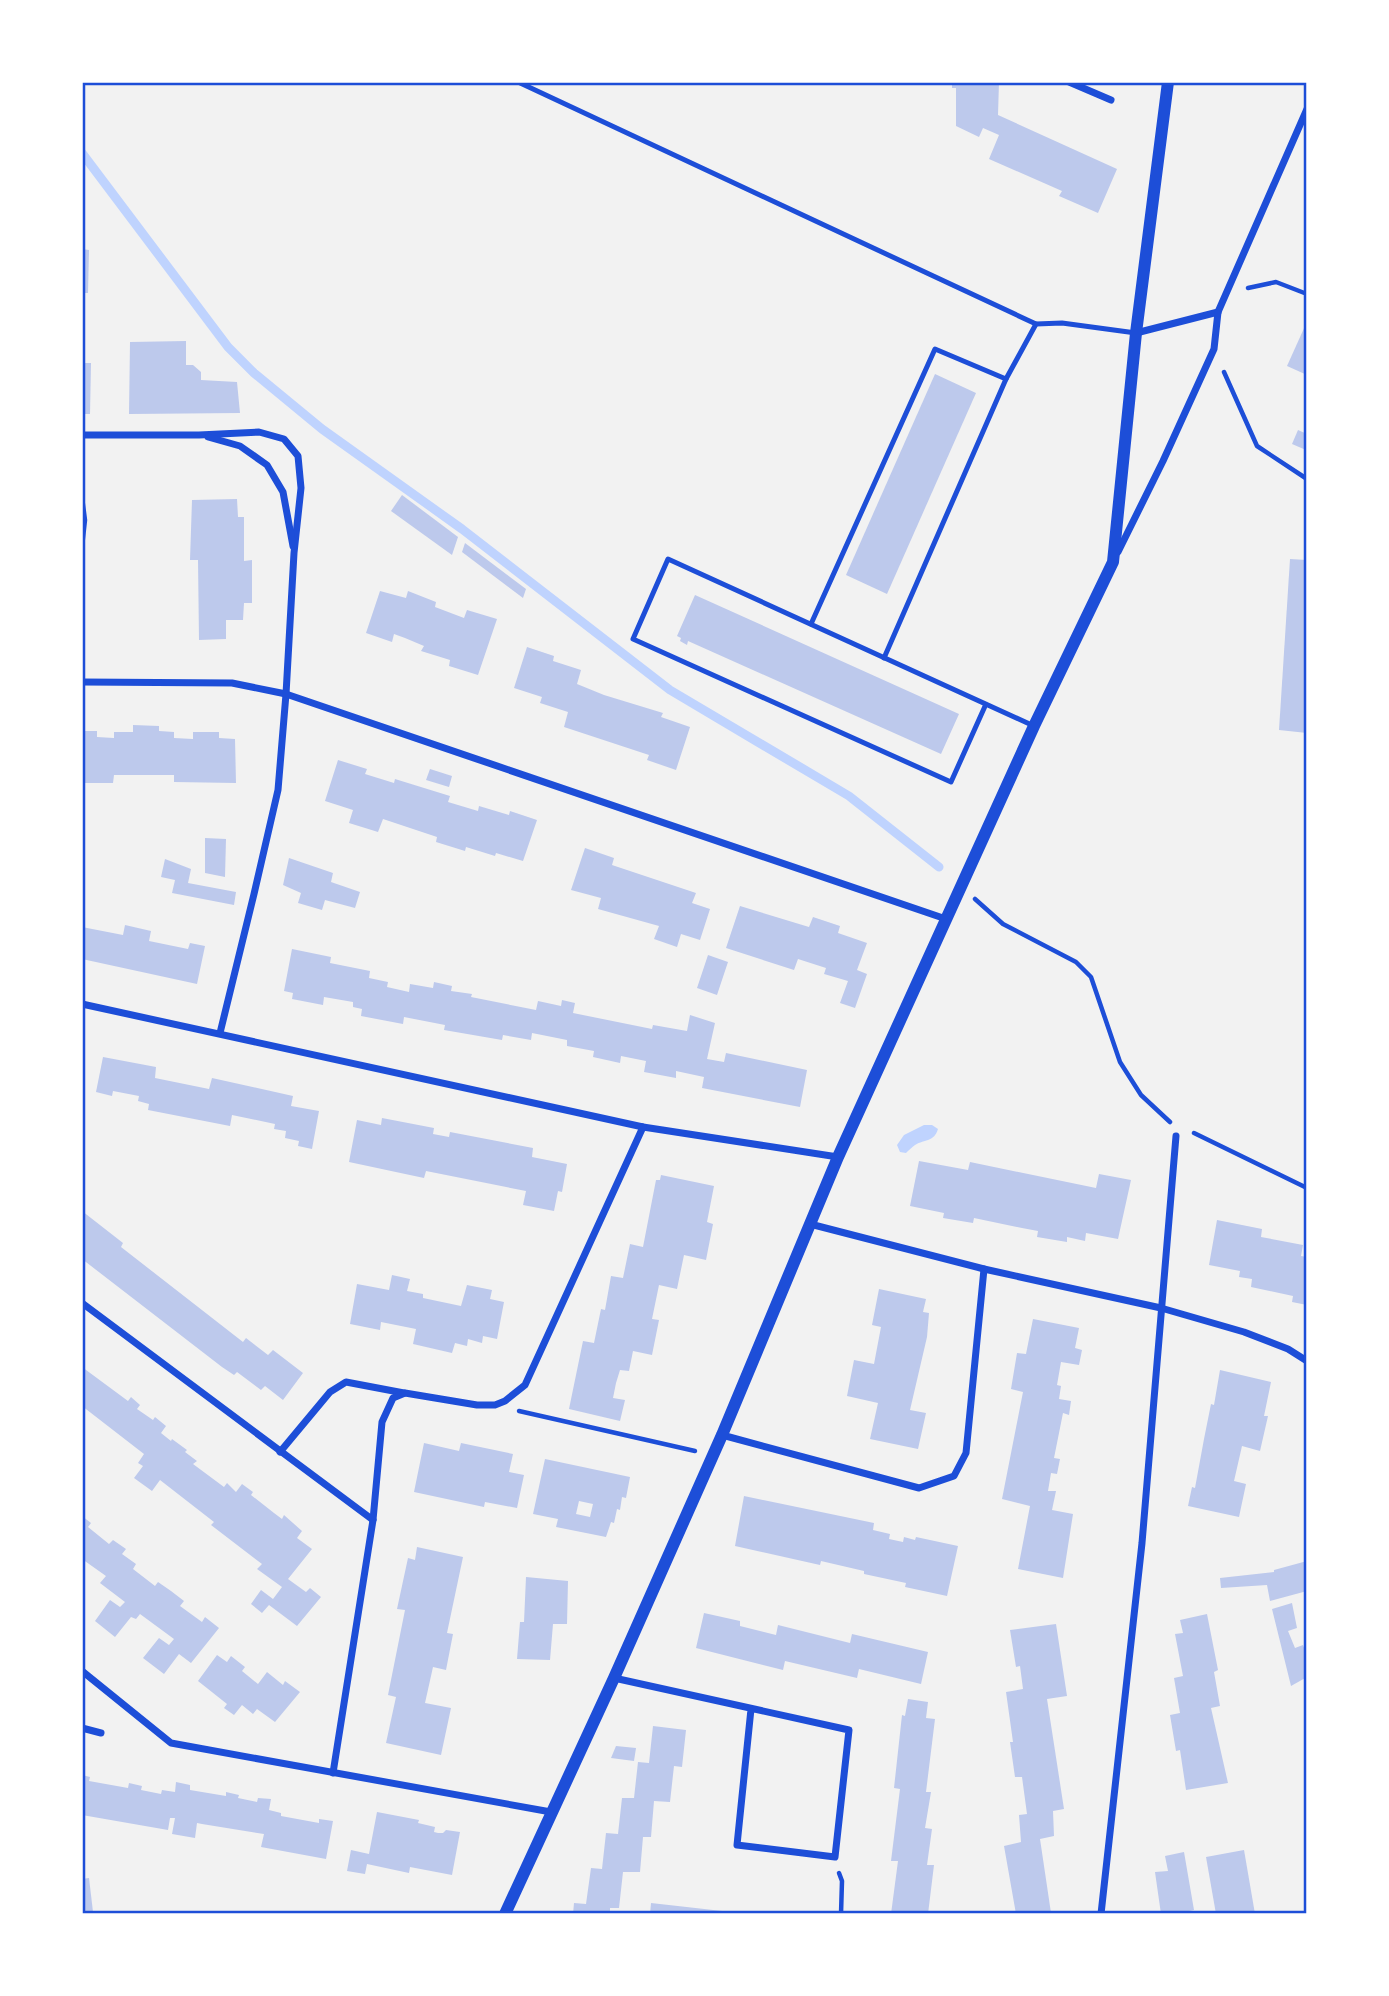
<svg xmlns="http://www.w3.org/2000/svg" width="1389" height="1996" viewBox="0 0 1389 1996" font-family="Montserrat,sans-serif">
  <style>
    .water { fill: #bfd3fe }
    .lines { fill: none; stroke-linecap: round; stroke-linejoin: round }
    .stream { stroke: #bfd3fe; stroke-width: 9 }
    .building { fill: #bdc9ec; fill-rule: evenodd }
    .path { stroke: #1d4ed8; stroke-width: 4.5 }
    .service { stroke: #1d4ed8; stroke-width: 5 }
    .minor { stroke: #1d4ed8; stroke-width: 7 }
    .tertiary { stroke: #1d4ed8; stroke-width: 12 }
    .neatline { fill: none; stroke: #1d4ed8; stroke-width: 2.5 }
  </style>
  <rect width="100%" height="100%" fill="#f2f2f2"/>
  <!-- water -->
  <path class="water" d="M 924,1125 L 932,1125 L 938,1129 C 934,1142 925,1139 915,1145 C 912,1147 909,1150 906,1153 L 900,1152 L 897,1145 L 904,1135 Z"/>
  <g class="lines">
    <!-- stream -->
    <polyline class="stream" points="82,153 228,347 254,373 322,429 462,529 670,690 849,796 939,867"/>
  </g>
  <!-- building -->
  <g class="building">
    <polygon points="952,82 999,82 998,115 1117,169 1098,213 1059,196 1062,191 989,159 999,135 983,128 979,137 956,126 956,88 952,88"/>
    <polygon points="82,249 89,250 88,293 82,293"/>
    <polygon points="1305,326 1307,327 1307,375 1287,366"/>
    <polygon points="186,341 186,365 193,365 201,372 201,380 237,382 240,413 129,414 130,342"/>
    <polygon points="82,363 91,363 90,414 82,414"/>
    <polygon points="935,374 976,393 887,594 846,575"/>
    <polygon points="1298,430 1307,434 1306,450 1292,444"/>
    <polygon points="402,495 458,537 452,555 391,511"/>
    <polygon points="237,499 238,517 244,517 244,561 252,560 252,603 244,603 243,620 226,620 226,639 199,640 198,560 190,560 192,500"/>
    <polygon points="465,543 526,589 523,598 462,552"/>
    <polygon points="1290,559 1307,560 1307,733 1279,730"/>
    <polygon points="380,591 406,598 408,591 436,602 435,607 464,618 467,610 497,619 478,675 449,666 450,660 421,651 424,646 405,638 394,634 392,642 366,633"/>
    <polygon points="695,595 959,714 941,754 688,641 687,645 680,641 681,638 677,636"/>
    <polygon points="527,647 554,656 553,661 581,670 577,684 604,695 663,713 661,717 690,727 676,770 647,760 649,755 564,727 568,712 540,703 542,697 514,688"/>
    <polygon points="133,725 159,726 159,731 174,732 174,738 193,739 193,732 219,732 219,738 235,739 236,783 174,782 174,775 114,775 113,783 82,783 82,731 97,731 97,737 114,738 114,732 133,732"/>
    <polygon points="338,760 367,769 365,774 394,783 395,779 450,796 448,802 478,811 479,806 509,815 510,811 537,820 523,861 496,853 495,856 466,847 465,851 436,842 437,837 383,819 378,832 349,823 353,810 325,801"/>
    <polygon points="430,769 452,776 449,787 426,780"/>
    <polygon points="205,838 226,839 225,877 205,873"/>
    <polygon points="585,848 614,858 612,865 696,893 692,903 710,909 700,940 681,934 677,947 654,939 659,926 598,909 601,898 571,890"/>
    <polygon points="289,858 333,873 331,882 360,892 355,908 325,900 322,910 298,903 301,893 283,885"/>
    <polygon points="165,859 191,869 188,883 236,892 234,905 172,893 175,880 161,877"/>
    <polygon points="740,906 809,927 813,917 840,926 838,933 867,943 857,970 867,974 855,1008 840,1003 848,981 824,974 826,968 798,959 794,970 726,948"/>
    <polygon points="125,925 151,931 149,941 188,949 190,943 205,946 197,984 82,959 82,927 123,935"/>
    <polygon points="292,949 331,957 330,963 370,971 369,978 388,982 387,987 409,992 410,984 433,988 434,982 452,986 451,991 472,994 471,997 536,1010 538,1001 561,1006 562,1000 575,1003 573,1013 652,1029 653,1025 687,1031 690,1015 715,1023 707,1059 724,1062 726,1053 807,1070 800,1107 702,1088 704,1077 676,1071 676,1078 644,1072 646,1061 621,1056 620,1063 593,1057 594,1051 567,1046 567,1040 532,1033 531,1040 503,1035 502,1040 444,1030 445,1025 404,1017 403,1024 361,1016 362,1009 353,1007 353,1002 324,997 323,1005 292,999 293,993 284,991"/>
    <polygon points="708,955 728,962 717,995 697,988"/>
    <polygon points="103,1057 156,1067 155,1078 209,1089 212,1078 293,1096 291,1106 319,1111 312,1149 298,1146 299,1141 285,1138 286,1131 274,1129 275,1124 232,1115 230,1126 148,1110 149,1104 138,1101 139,1096 113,1091 112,1096 96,1092"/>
    <polygon points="382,1118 434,1128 433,1134 449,1137 450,1132 533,1148 532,1157 567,1164 562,1192 558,1191 554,1211 523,1205 526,1191 426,1171 424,1178 349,1162 357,1120 381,1125"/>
    <polygon points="919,1161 968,1170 970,1162 1096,1188 1099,1174 1131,1180 1118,1239 1086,1233 1085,1241 1067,1237 1067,1242 1037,1237 1038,1231 1022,1228 974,1218 973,1223 943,1218 944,1213 910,1206"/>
    <polygon points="661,1175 714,1186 707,1222 713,1224 706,1260 684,1255 677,1289 659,1285 652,1319 659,1320 652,1355 633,1351 629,1371 620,1370 616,1383 613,1398 625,1400 620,1421 569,1409 583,1341 594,1343 601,1309 605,1310 611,1276 623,1278 630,1244 643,1247 656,1180 660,1180"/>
    <polygon points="82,1211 123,1243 121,1247 243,1342 246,1338 268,1355 273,1350 303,1373 283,1400 265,1386 261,1390 237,1372 234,1375 222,1367 82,1259"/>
    <polygon points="1217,1220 1262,1229 1261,1237 1303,1245 1301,1256 1307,1257 1307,1305 1292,1302 1293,1296 1251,1287 1252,1279 1239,1277 1240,1271 1209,1265"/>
    <polygon points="392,1275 410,1279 407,1291 423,1294 423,1298 461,1306 467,1285 492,1290 490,1299 504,1302 497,1339 483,1336 482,1343 468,1339 467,1346 455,1343 452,1353 413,1344 416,1329 381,1322 380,1330 350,1324 357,1284 389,1290"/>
    <polygon points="879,1289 926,1299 923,1312 929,1313 927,1337 910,1410 926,1413 918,1449 870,1439 878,1403 847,1396 854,1360 874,1364 881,1327 872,1325"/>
    <polygon points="1033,1319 1079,1328 1075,1348 1082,1350 1079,1365 1061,1362 1057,1385 1061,1386 1059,1399 1071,1401 1069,1415 1063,1413 1054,1458 1060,1459 1057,1474 1051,1473 1048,1491 1056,1491 1052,1510 1073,1514 1063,1578 1018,1569 1030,1506 1002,1499 1023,1392 1011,1389 1017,1353 1026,1354"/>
    <polygon points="82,1367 128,1401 131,1397 140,1405 137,1409 153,1420 155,1417 166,1426 161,1433 171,1441 172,1439 187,1450 185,1452 197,1461 193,1464 224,1487 227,1483 236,1492 242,1484 253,1492 251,1495 274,1513 282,1519 284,1515 302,1531 297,1538 312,1549 288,1579 306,1592 310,1588 321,1597 297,1626 269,1605 262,1613 251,1604 261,1590 273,1599 282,1587 257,1569 262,1564 211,1525 214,1522 160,1480 152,1491 134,1478 143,1466 138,1463 144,1454 82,1406"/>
    <polygon points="1220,1370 1271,1382 1264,1416 1268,1416 1260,1451 1242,1446 1234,1481 1246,1484 1239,1517 1188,1506 1192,1487 1195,1488 1204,1439 1211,1404 1214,1405"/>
    <polygon points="424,1443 459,1451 461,1443 513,1454 509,1472 524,1475 517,1508 485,1502 484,1507 414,1492"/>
    <path d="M 545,1459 L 630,1477 L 626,1498 L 622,1497 L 620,1510 L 617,1509 L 614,1523 L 611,1522 L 606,1537 L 556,1527 L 558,1519 L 533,1514 ZM 579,1501 L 593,1504 L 590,1517 L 576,1514 Z"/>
    <polygon points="744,1496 874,1523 873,1530 890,1534 889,1539 903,1542 904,1537 915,1540 916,1537 958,1546 947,1596 905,1587 906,1583 864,1574 864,1571 821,1561 820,1565 735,1546"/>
    <polygon points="82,1516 91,1523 88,1527 109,1544 113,1540 126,1549 122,1554 136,1564 133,1569 155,1586 158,1582 171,1591 184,1601 180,1606 202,1622 205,1617 219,1628 191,1663 179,1654 164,1674 143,1658 159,1638 169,1645 174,1639 140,1614 136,1619 131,1617 115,1637 95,1621 110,1600 120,1607 125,1602 100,1583 106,1576 82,1559"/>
    <polygon points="417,1547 463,1557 447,1633 453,1634 446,1670 433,1667 425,1703 451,1708 441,1755 386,1743 396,1697 388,1695 405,1610 397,1609 408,1558 415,1560"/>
    <polygon points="1307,1561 1307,1591 1270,1601 1267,1585 1221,1588 1220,1578 1274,1572 1274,1570"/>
    <polygon points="526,1577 568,1581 567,1624 553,1624 550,1660 517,1659 520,1622 524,1622"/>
    <polygon points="1292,1603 1297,1628 1288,1631 1295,1648 1303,1645 1307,1656 1307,1677 1291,1686 1272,1609"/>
    <polygon points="704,1613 740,1621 740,1626 776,1635 778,1625 850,1643 852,1634 928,1652 921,1684 859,1669 857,1678 785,1661 783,1670 696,1648"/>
    <polygon points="1207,1614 1218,1670 1214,1672 1220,1706 1211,1708 1228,1783 1186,1790 1180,1750 1176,1751 1170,1715 1180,1713 1174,1678 1183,1676 1175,1634 1183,1633 1180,1620"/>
    <polygon points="1056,1624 1067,1696 1047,1699 1064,1809 1053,1811 1054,1836 1040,1839 1051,1913 1016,1914 1004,1846 1021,1842 1019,1815 1027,1814 1022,1777 1015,1777 1010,1742 1013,1742 1006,1692 1023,1689 1020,1666 1016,1667 1010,1630"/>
    <polygon points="217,1655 227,1662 231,1656 245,1667 242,1671 258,1684 267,1672 283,1685 285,1681 300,1692 275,1722 257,1709 253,1714 242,1705 234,1715 224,1708 227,1704 198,1681"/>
    <polygon points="908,1699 928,1702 926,1718 935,1719 926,1792 931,1792 925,1828 932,1829 927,1865 934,1865 928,1914 891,1914 898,1861 891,1861 900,1789 894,1788 902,1715 905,1716"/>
    <polygon points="653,1726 686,1730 682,1767 674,1766 670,1802 654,1801 651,1837 643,1837 640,1872 623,1872 619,1908 610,1908 610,1914 573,1914 574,1903 586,1904 591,1868 602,1869 606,1833 618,1834 622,1798 634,1798 638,1762 649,1763"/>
    <polygon points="616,1746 636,1748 634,1761 611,1758"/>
    <polygon points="82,1775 90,1777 89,1781 128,1788 129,1783 142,1786 141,1790 161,1794 162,1790 175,1792 176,1782 190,1785 190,1790 226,1796 226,1792 239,1795 238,1798 257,1802 258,1798 271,1799 269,1810 281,1813 281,1816 319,1823 319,1819 333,1821 326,1859 261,1847 264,1834 202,1824 197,1823 195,1838 172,1834 175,1818 170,1818 168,1830 82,1815"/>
    <polygon points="377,1812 419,1820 418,1823 435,1827 434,1832 438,1833 443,1833 446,1830 460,1832 452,1875 410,1867 409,1873 367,1864 365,1874 347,1871 351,1850 369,1854"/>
    <polygon points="1244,1850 1255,1914 1216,1914 1206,1857"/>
    <polygon points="1184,1852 1194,1910 1189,1911 1189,1914 1161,1914 1155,1872 1168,1871 1165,1856"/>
    <polygon points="89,1878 93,1912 82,1913 82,1879"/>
    <polygon points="651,1903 731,1912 731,1914 650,1914"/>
  </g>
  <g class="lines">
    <!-- path -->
    <g class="path">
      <polyline points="1248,288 1276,282 1307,294"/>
      <polyline points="1224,372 1257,446 1307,479"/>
      <polyline points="82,497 85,520 82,547"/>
      <polyline points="975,899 1003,924 1076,962 1091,977 1120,1062 1141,1095 1170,1122"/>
      <polyline points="1194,1133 1307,1188"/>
      <polyline points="519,1411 695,1451"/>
      <polyline points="839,1873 842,1881 841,1914"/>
    </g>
    <!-- service -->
    <g class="service">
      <polyline points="518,82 1036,324 1062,323 1136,333"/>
      <polyline points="811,624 935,349 1006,379"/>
      <polyline points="884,658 1006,379 1036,324"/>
      <polyline points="986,704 951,782 633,639 668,559 1034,726"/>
    </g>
    <!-- minor -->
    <g class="minor">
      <polyline points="1069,82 1111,100"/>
      <polyline points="1136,333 1218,312"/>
      <polyline points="82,435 199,435 259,432 284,439 298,456 301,488 294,553 286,694 278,790 254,894 220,1033"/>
      <polyline points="208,437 240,446 267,465 283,492 293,546"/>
      <polyline points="1118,552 1163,461 1214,349 1218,312 1307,109"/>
      <polyline points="82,682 232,683 286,694 946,919"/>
      <polyline points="82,1004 643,1127 838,1157"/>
      <polyline points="810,1224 984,1269 1161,1308 1244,1332 1288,1349 1307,1361"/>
      <polyline points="82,1303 373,1520"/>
      <polyline points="722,1435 919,1488 954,1476 966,1453 984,1269"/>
      <polyline points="280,1452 330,1392 346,1382 404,1393"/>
      <polyline points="82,1671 171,1743 551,1812"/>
      <polyline points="614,1678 849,1730 835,1857 737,1845 751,1709"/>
      <polyline points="82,1728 101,1733"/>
      <polyline points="333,1773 373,1520 382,1422 393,1398 405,1393 477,1405 495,1405 505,1401 525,1385 643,1127"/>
      <polyline points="1101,1914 1142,1543 1176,1136"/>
    </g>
    <!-- tertiary -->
    <polyline class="tertiary" points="505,1914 614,1678 722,1435 838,1157 1034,726 1113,562 1136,333 1168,82"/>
  </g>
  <!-- border -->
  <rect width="1389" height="1996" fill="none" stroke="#ffffff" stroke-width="168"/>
  <rect x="84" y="84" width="1221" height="1828" class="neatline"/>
</svg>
